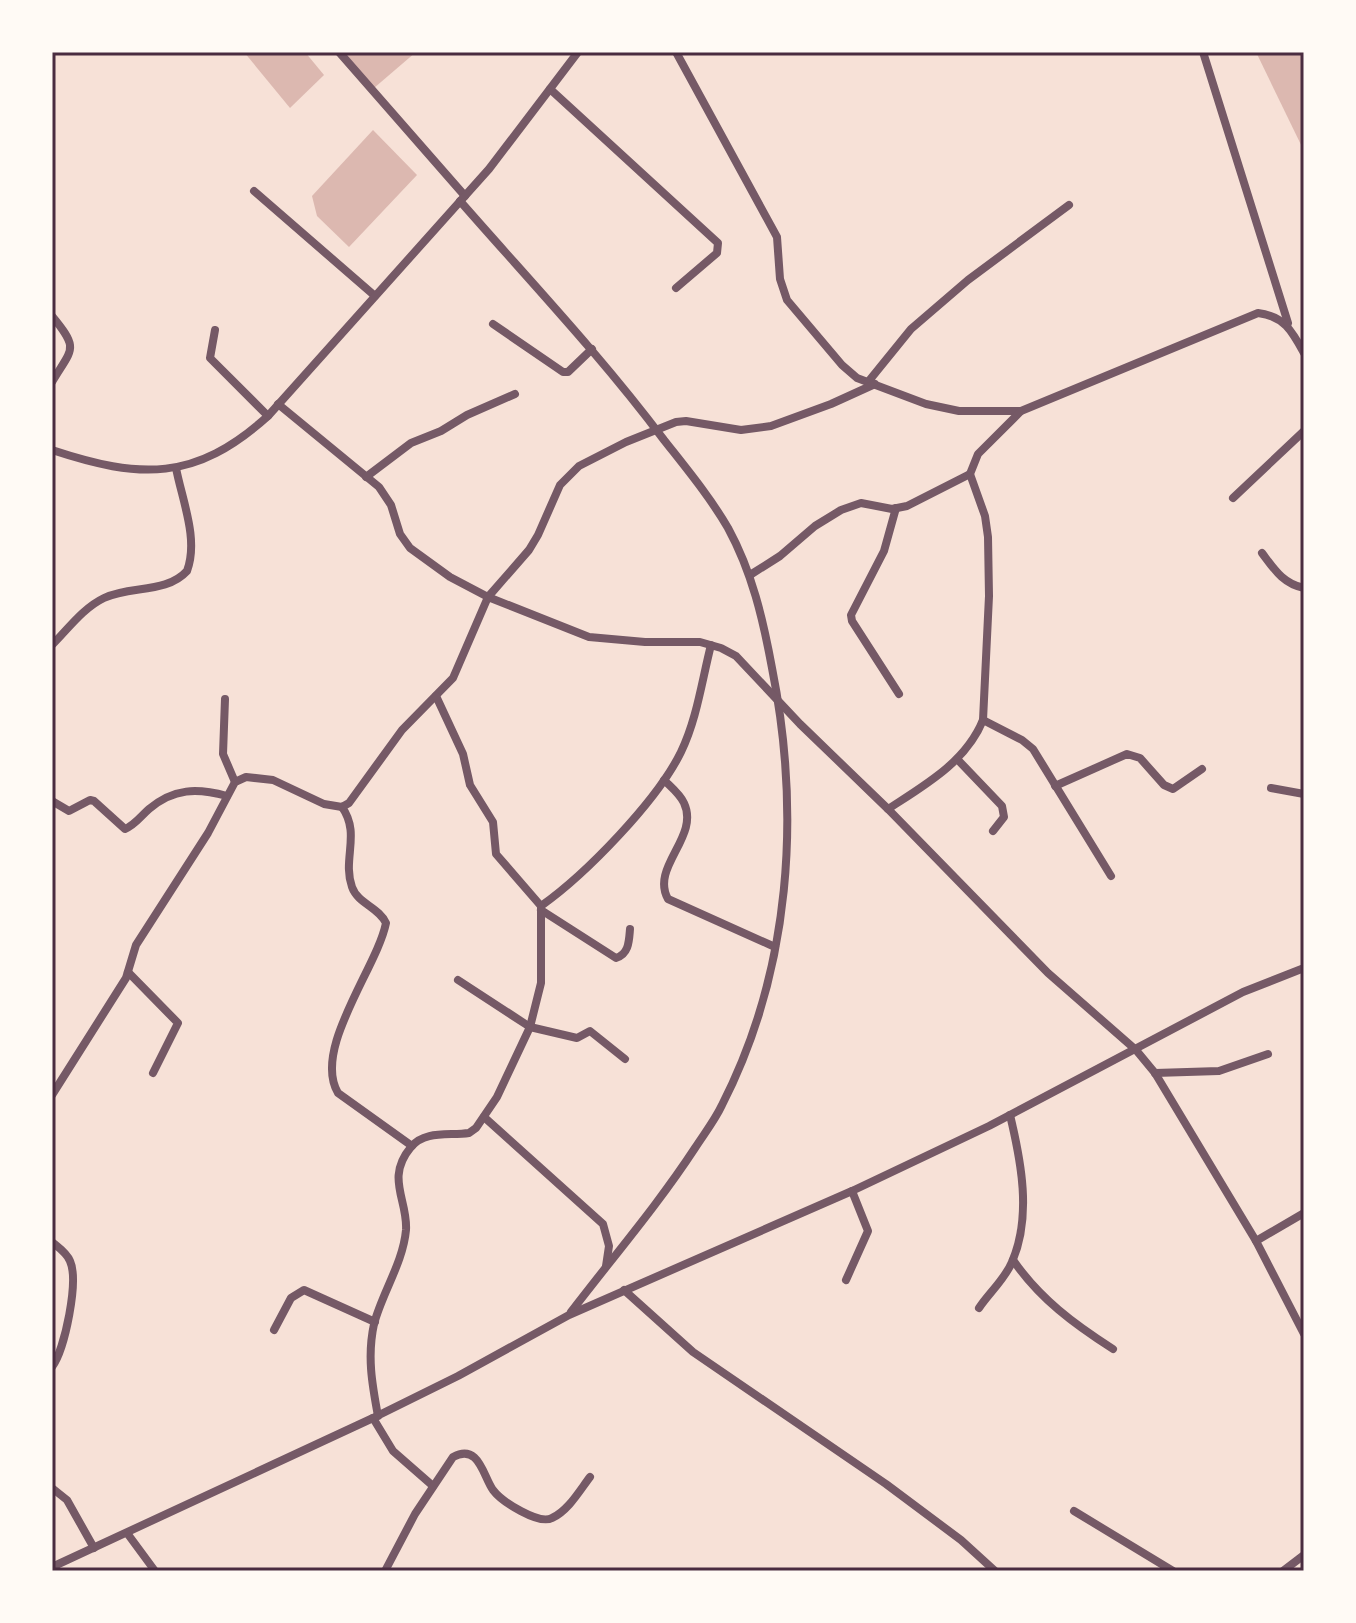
<svg xmlns="http://www.w3.org/2000/svg" width="1356" height="1623" viewBox="0 0 1356 1623" font-family="Roboto,sans-serif">
  <style>
    .water { fill: #dcb8b0 }
    .lines { fill: none; stroke-linecap: round; stroke-linejoin: round }
    .minor { stroke: #755966; stroke-width: 8 }
    .neatline { fill: none; stroke: #4a2c40; stroke-width: 3 }
  </style>
  <rect width="100%" height="100%" fill="#f7e1d7"/>
  <!-- water -->
  <g class="water">
    <polygon points="244,52 305,52 324,75 290,108"/>
    <polygon points="344,52 416,52 374,88"/>
    <polygon points="1256,52 1304,52 1304,151"/>
    <polygon points="373,130 417,175 349,247 317,216 312,196"/>
  </g>
  <g class="lines">
    <!-- minor -->
    <g class="minor">
      <polyline points="339,52 465,196"/>
      <path d="M 676,52 L 777,237 L 780,279 L 787,300 L 842,365 L 857,378 L 926,404 L 959,411 L 1021,411 L 1258,313 C 1284,316 1292,331 1304,353"/>
      <polyline points="1203,52 1288,323"/>
      <polyline points="550,89 718,243 717,253 676,288"/>
      <polyline points="254,191 375,296"/>
      <path d="M 460,201 C 529,280 601,356 664,440 C 686,468 710,497 728,528 C 752,572 763,619 772,668 C 801,814 791,970 722,1105 C 715,1120 704,1134 695,1148 C 657,1206 613,1257 571,1312"/>
      <path d="M 52,316 C 80,350 72,348 52,382"/>
      <polyline points="493,324 563,372 568,372 592,349"/>
      <polyline points="215,330 210,358 268,416"/>
      <polyline points="868,382 911,329 968,280 1069,205"/>
      <polyline points="278,404 379,487 391,505 400,534 410,548 450,577 488,597 589,637 645,642 700,642 721,648 736,656 800,724 888,809 1048,973 1136,1050 1155,1073 1256,1241 1304,1334"/>
      <path d="M 52,450 C 140,479 195,482 268,416 L 489,169 L 578,52"/>
      <polyline points="366,477 411,443 441,431 467,415 515,394"/>
      <polyline points="1233,498 1304,431"/>
      <polyline points="896,508 884,551 851,615 852,621 899,694"/>
      <path d="M 1262,553 C 1274,569 1283,584 1304,588"/>
      <polyline points="750,575 780,556 815,526 841,510 861,503 892,509 907,506 970,474"/>
      <path d="M 52,645 C 68,629 83,608 104,598 C 130,585 166,594 187,571 C 199,539 182,500 176,468"/>
      <polyline points="225,699 223,754 235,782"/>
      <polyline points="983,720 1022,740 1033,749 1111,876"/>
      <polyline points="958,760 1002,806 1004,817 993,831"/>
      <path d="M 664,780 C 671,787 680,794 684,803 C 700,837 650,867 668,899 L 775,947"/>
      <polyline points="1055,786 1127,754 1140,758 1164,785 1173,789 1202,769"/>
      <polyline points="1271,788 1304,794"/>
      <path d="M 52,801 L 69,811 L 90,800 L 94,801 L 125,829 C 135,825 141,816 149,809 C 174,788 197,788 227,796"/>
      <path d="M 342,807 C 361,834 342,859 352,887 C 358,904 379,907 386,923 C 377,968 312,1049 338,1093 L 412,1146"/>
      <path d="M 888,809 C 925,785 966,762 983,720 L 989,596 L 988,537 L 985,516 L 970,474 L 978,454 L 1020,412"/>
      <path d="M 541,906 C 586,874 657,801 681,752 C 697,719 702,680 711,645"/>
      <path d="M 541,910 L 616,958 C 629,954 629,941 630,929"/>
      <polyline points="128,972 178,1023 153,1073"/>
      <polyline points="458,980 530,1027 577,1038 590,1031 625,1059"/>
      <polyline points="1155,1073 1219,1071 1268,1054"/>
      <polyline points="52,1095 126,978 136,945 208,833 235,782 246,777 273,780 324,804 342,807 349,803 402,730 453,678 488,597 529,550 538,535 560,485 579,466 626,442 676,422 686,421 741,430 771,426 831,404 875,384"/>
      <polyline points="484,1117 603,1224 609,1246 606,1266"/>
      <polyline points="1256,1241 1304,1213"/>
      <path d="M 52,1242 C 58,1247 67,1253 70,1261 C 79,1281 65,1349 52,1367"/>
      <path d="M 1013,1260 C 1040,1299 1074,1324 1113,1349"/>
      <polyline points="846,1280 868,1231 852,1191"/>
      <polyline points="624,1290 693,1352 886,1484 961,1540 995,1571"/>
      <path d="M 979,1308 C 989,1293 1005,1279 1012,1262 C 1032,1216 1021,1161 1010,1115"/>
      <polyline points="274,1330 291,1298 304,1290 375,1322"/>
      <path d="M 378,1416 C 372,1384 367,1356 374,1324 C 382,1293 403,1263 406,1230 C 408,1200 385,1178 411,1147 C 425,1130 449,1136 469,1133 L 476,1128 L 497,1097 L 530,1027 L 541,983 L 541,906 L 496,854 L 493,822 L 470,785 L 463,754 L 436,696"/>
      <polyline points="373,1418 393,1451 433,1486"/>
      <polyline points="52,1488 67,1500 94,1548"/>
      <polyline points="1074,1511 1173,1571"/>
      <polyline points="127,1533 155,1571"/>
      <polyline points="52,1567 373,1418 458,1376 569,1315 852,1191 989,1126 1243,992 1304,968"/>
      <path d="M 385,1571 L 415,1514 L 453,1457 C 479,1443 483,1476 493,1490 C 502,1502 539,1525 552,1518 C 568,1511 580,1490 590,1477"/>
      <polyline points="1283,1571 1304,1555"/>
    </g>
  </g>
  <!-- border -->
  <rect width="1356" height="1623" fill="none" stroke="#fffaf5" stroke-width="108"/>
  <rect x="54" y="54" width="1248" height="1515" class="neatline"/>
</svg>
